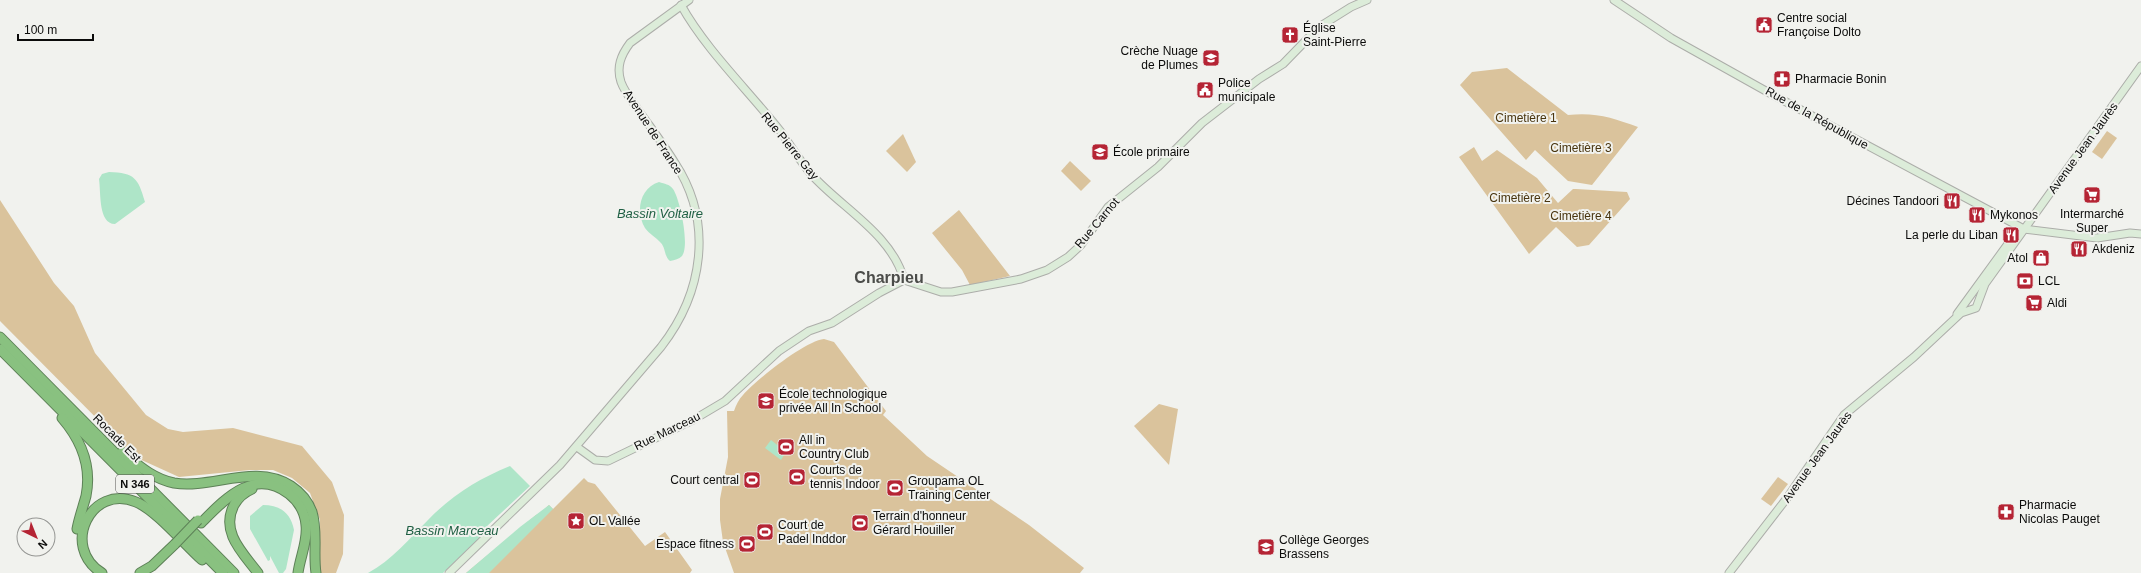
<svg xmlns="http://www.w3.org/2000/svg" width="2141" height="573" viewBox="0 0 2141 573" font-family="Arial,sans-serif">
  <style>
    .green { fill: #dac39c }
    .water { fill: #aee5c8 }
    .lines { fill: none; stroke-linecap: round; stroke-linejoin: round }
    .secondary-casing { stroke: #acada9; stroke-width: 9 }
    .highway-casing { stroke: #5d8157; stroke-width: 11 }
    .secondary { stroke: #dcecd9; stroke-width: 7 }
    .highway { stroke: #89c180; stroke-width: 9 }
    .highway-bridge-casing { stroke: #5d8157; stroke-width: 11; stroke-linecap: butt }
    .highway-bridge { stroke: #89c180; stroke-width: 9 }
    .labels { text-anchor: middle; dominant-baseline: central; stroke-width: 4; stroke-linejoin: round; paint-order: stroke }
    .shield { fill: #f1f2ee; stroke: #50504e; stroke-width: 1 }
    .shield-label { font-size: 11px; font-weight: bold; fill: #0b0b0a }
    .poi-label { font-size: 12px; fill: #0b0b0a; stroke: #f1f2ee; text-anchor: start }
    .park-label { font-size: 12px; fill: #48340e; stroke: #f1f2ee }
    .street-label { font-size: 12px; fill: #0b0b0a; stroke: #f1f2ee }
    .water-label { font-size: 13px; font-style: italic; fill: #1f5f43; stroke: #f1f2ee }
    .district-label { font-size: 16px; font-weight: bold; fill: #4b4c49; stroke: #f1f2ee }
  </style>
  <rect width="100%" height="100%" fill="#f1f2ee"/>
  <!-- green -->
  <g class="green">
    <path d="M 1507,68 L 1568,115 C 1596,112 1613,118 1638,127 L 1592,185 L 1568,181 L 1535,150 L 1526,160 L 1460,85 L 1472,72 Z"/>
    <polygon points="2107,131 2117,138 2102,159 2092,152"/>
    <polygon points="903,134 916,162 907,172 886,151"/>
    <polygon points="1474,147 1482,161 1497,150 1537,178 1558,203 1573,189 1576,189 1627,192 1630,199 1589,245 1577,247 1556,227 1529,254 1459,157"/>
    <polygon points="1070,161 1091,181 1081,191 1061,171"/>
    <polygon points="0,200 54,283 74,306 95,353 146,415 168,429 183,432 233,428 302,446 332,482 344,515 343,554 336,573 320,573 320,520 310,493 292,478 273,470 250,470 179,477 135,457 0,321"/>
    <polygon points="959,210 1010,276 970,285 962,270 932,233"/>
    <path d="M 824,339 L 834,342 L 886,411 L 883,415 L 927,456 L 1029,525 L 1084,568 L 1080,573 L 734,573 L 723,542 L 720,520 L 720,499 L 728,457 L 727,411 L 734,411 C 736,405 739,399 743,395 C 756,380 805,341 824,339 Z"/>
    <polygon points="1159,404 1178,409 1169,465 1134,426"/>
    <polygon points="1778,477 1788,484 1771,506 1761,499"/>
    <polygon points="584,478 588,482 595,484 645,546 665,532 692,570 690,573 466,573 536,515 539,514 549,505 553,509"/>
  </g>
  <!-- water -->
  <g class="water">
    <path d="M 109,172 C 135,173 138,178 145,202 L 115,224 C 98,224 101,192 99,179 L 102,174 Z"/>
    <path d="M 659,182 C 665,184 669,184 673,189 C 680,199 690,246 682,256 C 679,259 675,260 670,261 C 664,256 666,249 661,243 C 656,237 649,234 645,228 C 635,211 640,188 659,182 Z"/>
    <polygon points="771,440 786,452 781,460 765,448"/>
    <path d="M 510,466 L 530,486 L 486,527 L 488,530 L 443,573 L 368,573 C 392,560 409,539 428,520 C 451,496 478,479 510,466 Z"/>
    <path d="M 263,505 C 280,505 291,513 294,530 L 286,569 L 283,573 L 279,573 L 270,556 L 270,560 L 268,561 L 250,529 L 250,516 Z"/>
    <polygon points="549,505 553,509 489,573 466,573 520,527"/>
  </g>
  <g class="lines">
    <!-- secondary casing -->
    <g class="secondary-casing">
      <g id="secondary">
        <polyline points="1614,0 1671,38 1773,95 2024,229 2097,238 2130,233 2141,234"/>
        <path d="M 681,5 C 706,50 749,91 781,132 C 791,146 800,161 811,174 C 840,207 892,234 904,280"/>
        <polyline points="904,280 941,292 952,292 1021,279 1047,270 1068,257 1081,245 1108,207 1158,167 1202,123 1259,79 1283,64 1319,27 1351,7 1367,0"/>
        <polyline points="1957,314 2013,237 2023,229"/>
        <polyline points="577,447 595,460 608,461 693,420 725,401 779,351 809,331 832,323 879,293 904,280"/>
        <path d="M 449,573 L 560,465 L 661,347 C 703,293 714,223 675,163 C 664,145 651,128 639,111 C 633,102 625,93 621,82 C 616,67 621,55 630,43 L 689,0"/>
        <polyline points="1729,573 1787,498 1844,415 1914,357 1961,313 1976,308 1985,284 2141,66"/>
      </g>
    </g>
    <!-- highway casing -->
    <g class="highway-casing">
      <g id="highway">
        <polyline points="0,337 234,573"/>
        <polyline points="0,349 223,573"/>
        <path d="M 62,418 C 81,440 92,466 86,496 C 83,507 79,518 77,529"/>
        <path d="M 122,452 C 138,465 153,479 174,483 C 213,489 255,463 291,486 C 300,492 308,501 312,512 C 318,531 313,553 316,573"/>
        <path d="M 252,489 C 245,492 238,498 234,505 C 220,532 243,553 258,573"/>
        <path d="M 201,523 C 225,499 254,467 289,494 C 299,502 305,512 306,525 C 308,541 300,557 298,573"/>
        <path d="M 102,573 C 60,547 91,483 136,502 C 156,510 185,545 202,560"/>
        <polyline points="140,573 152,566 175,544"/>
      </g>
    </g>
    <!-- secondary -->
    <use href="#secondary" class="secondary"/>
    <!-- highway -->
    <use href="#highway" class="highway"/>
    <!-- highway-bridge casing -->
    <g class="highway-bridge-casing">
      <polyline id="highway-bridge" points="175,544 198,520"/>
    </g>
    <!-- highway-bridge -->
    <use href="#highway-bridge" class="highway-bridge"/>
  </g>
  <!-- icons -->
  <defs>
    <g id="civic-square" transform="scale(0.9)"><rect x="-9" y="-9" width="18" height="18" rx="4" fill="#b52434" stroke="#f1f2ee"/><path d="M-.6-6.5H3V-4.5H.6V-3L4-1V1h2V6H-6V1h2V-1L-.6-3ZM-1.2 2.5V6h2.4V2.5Z" fill="#fff"/></g>
    <g id="church-square" transform="scale(0.9)"><rect x="-9" y="-9" width="18" height="18" rx="4" fill="#b52434" stroke="#f1f2ee"/><path d="M-1.2-6h2.4v3.5h3.3v2.4h-3.3V6h-2.4V-.1h-3.3v-2.4h3.3Z" fill="#fff"/></g>
    <g id="school-square" transform="scale(0.9)"><rect x="-9" y="-9" width="18" height="18" rx="4" fill="#b52434" stroke="#f1f2ee"/><path d="M0-5L7-2L0 1L-7-2ZM-4 1L0 2.5L4 1V4Q0 6-4 4Z" fill="#fff"/></g>
    <g id="pharmacy-square" transform="scale(0.9)"><rect x="-9" y="-9" width="18" height="18" rx="4" fill="#b52434" stroke="#f1f2ee"/><path d="M-2-6h4v4h4v4h-4v4h-4v-4h-4v-4h4Z" fill="#fff"/></g>
    <g id="supermarket-square" transform="scale(0.9)"><rect x="-9" y="-9" width="18" height="18" rx="4" fill="#b52434" stroke="#f1f2ee"/><path d="M-6-5.5h2.5l.6 2H6L4.5 2H-2.5L-4.4-4H-6ZM-1.5 3.2a1.3 1.3 0 1 0 .1 0ZM3 3.2a1.3 1.3 0 1 0 .1 0Z" fill="#fff"/></g>
    <g id="restaurant-square" transform="scale(0.9)"><rect x="-9" y="-9" width="18" height="18" rx="4" fill="#b52434" stroke="#f1f2ee"/><path d="M-5-6h1v4h1v-4h1v4h1v-4h1v5L-1.5 .5V6h-2V.5L-5-1ZM5-6V6H3V1.5H1.5Q1.5-4 5-6Z" fill="#fff"/></g>
    <g id="shop-square" transform="scale(0.9)"><rect x="-9" y="-9" width="18" height="18" rx="4" fill="#b52434" stroke="#f1f2ee"/><path d="M-5-2.5h2.3a2.7 3.5 0 0 1 5.4 0H5L5.5 6h-11ZM-1.5-2.5h3a1.5 2.3 0 0 0-3 0Z" fill="#fff"/></g>
    <g id="bank-square" transform="scale(0.9)"><rect x="-9" y="-9" width="18" height="18" rx="4" fill="#b52434" stroke="#f1f2ee"/><path d="M-6-4H6V4H-6ZM0-2.3a2.3 2.3 0 1 0 0 4.6a2.3 2.3 0 1 0 0-4.6Z" fill="#fff"/></g>
    <g id="stadium-square" transform="scale(0.9)"><rect x="-9" y="-9" width="18" height="18" rx="4" fill="#b52434" stroke="#f1f2ee"/><path d="M0-5a6.5 5 0 1 0 0 10a6.5 5 0 1 0 0-10ZM-3.5-1.8h7v3.6h-7Z" fill="#fff"/></g>
    <g id="sight-square" transform="scale(0.9)"><rect x="-9" y="-9" width="18" height="18" rx="4" fill="#b52434" stroke="#f1f2ee"/><path d="M0-6L1.8-2.2L6-1.7L2.9 1.2L3.7 5.4L0 3.3L-3.7 5.4L-2.9 1.2L-6-1.7L-1.8-2.2Z" fill="#fff"/></g>
  </defs>
  <g fill-rule="evenodd">
    <use href="#civic-square" x="1764" y="25"/>
    <use href="#church-square" x="1290" y="35"/>
    <use href="#school-square" x="1211" y="58"/>
    <use href="#pharmacy-square" x="1782" y="79"/>
    <use href="#civic-square" x="1205" y="90"/>
    <use href="#school-square" x="1100" y="152"/>
    <use href="#supermarket-square" x="2092" y="195"/>
    <use href="#restaurant-square" x="1952" y="201"/>
    <use href="#restaurant-square" x="1977" y="215"/>
    <use href="#restaurant-square" x="2011" y="235"/>
    <use href="#restaurant-square" x="2079" y="249"/>
    <use href="#shop-square" x="2041" y="258"/>
    <use href="#bank-square" x="2025" y="281"/>
    <use href="#supermarket-square" x="2034" y="303"/>
    <use href="#school-square" x="766" y="401"/>
    <use href="#stadium-square" x="786" y="447"/>
    <use href="#stadium-square" x="797" y="477"/>
    <use href="#stadium-square" x="752" y="480"/>
    <use href="#stadium-square" x="895" y="488"/>
    <use href="#pharmacy-square" x="2006" y="512"/>
    <use href="#sight-square" x="576" y="521"/>
    <use href="#stadium-square" x="860" y="523"/>
    <use href="#stadium-square" x="765" y="532"/>
    <use href="#stadium-square" x="747" y="544"/>
    <use href="#school-square" x="1266" y="547"/>
  </g>
  <g class="labels">
    <!-- shield labels -->
    <rect class="shield" x="116" y="475" width="38" height="18" rx="3"/>
    <g class="shield-label">
      <text x="135" y="484">N 346</text>
    </g>
    <!-- poi labels -->
    <g class="poi-label">
      <text x="1777" y="18">Centre social<tspan x="1777" dy="14">Françoise Dolto</tspan></text>
      <text x="1303" y="28">Église<tspan x="1303" dy="14">Saint-Pierre</tspan></text>
      <text x="1198" y="51" text-anchor="end">Crèche Nuage<tspan x="1198" dy="14">de Plumes</tspan></text>
      <text x="1795" y="79">Pharmacie Bonin</text>
      <text x="1218" y="83">Police<tspan x="1218" dy="14">municipale</tspan></text>
      <text x="1113" y="152">École primaire</text>
      <text x="1939" y="201" text-anchor="end">Décines Tandoori</text>
      <text x="2092" y="214" text-anchor="middle">Intermarché<tspan x="2092" dy="14">Super</tspan></text>
      <text x="1990" y="215">Mykonos</text>
      <text x="1998" y="235" text-anchor="end">La perle du Liban</text>
      <text x="2092" y="249">Akdeniz</text>
      <text x="2028" y="258" text-anchor="end">Atol</text>
      <text x="2038" y="281">LCL</text>
      <text x="2047" y="303">Aldi</text>
      <text x="779" y="394">École technologique<tspan x="779" dy="14">privée All In School</tspan></text>
      <text x="799" y="440">All in<tspan x="799" dy="14">Country Club</tspan></text>
      <text x="810" y="470">Courts de<tspan x="810" dy="14">tennis Indoor</tspan></text>
      <text x="739" y="480" text-anchor="end">Court central</text>
      <text x="908" y="481">Groupama OL<tspan x="908" dy="14">Training Center</tspan></text>
      <text x="2019" y="505">Pharmacie<tspan x="2019" dy="14">Nicolas Pauget</tspan></text>
      <text x="873" y="516">Terrain d'honneur<tspan x="873" dy="14">Gérard Houiller</tspan></text>
      <text x="589" y="521">OL Vallée</text>
      <text x="778" y="525">Court de<tspan x="778" dy="14">Padel Inddor</tspan></text>
      <text x="1279" y="540">Collège Georges<tspan x="1279" dy="14">Brassens</tspan></text>
      <text x="734" y="544" text-anchor="end">Espace fitness</text>
    </g>
    <!-- park labels -->
    <g class="park-label">
      <text x="1526" y="118">Cimetière 1</text>
      <text x="1581" y="148">Cimetière 3</text>
      <text x="1520" y="198">Cimetière 2</text>
      <text x="1581" y="216">Cimetière 4</text>
    </g>
    <!-- street labels -->
    <g class="street-label">
      <text transform="translate(1817 118) rotate(29)">Rue de la République</text>
      <text transform="translate(653 132) rotate(57)">Avenue de France</text>
      <text transform="translate(790 146) rotate(51)">Rue Pierre Gay</text>
      <text transform="translate(2083 148) rotate(-54)">Avenue Jean Jaurès</text>
      <text transform="translate(1097 223) rotate(-50)">Rue Carnot</text>
      <text transform="translate(667 431) rotate(-26)">Rue Marceau</text>
      <text transform="translate(117 438) rotate(45)">Rocade Est</text>
      <text transform="translate(1817 457) rotate(-54)">Avenue Jean Jaurès</text>
    </g>
    <!-- water labels -->
    <g class="water-label">
      <text x="660" y="213">Bassin Voltaire</text>
      <text x="452" y="530">Bassin Marceau</text>
    </g>
    <!-- district labels -->
    <g class="district-label">
      <text x="889" y="277">Charpieu</text>
    </g>
  </g>
  <!-- north arrow -->
  <g transform="translate(36 537) rotate(137)"><circle r="19" fill="#f1f2ee" stroke="#959693"/>
  <path d="M0-3L7 15L0 10L-7 15Z" fill="#b52434"/>
  <text y="-6" font-size="11" font-weight="bold" text-anchor="middle" fill="#0b0b0a">N</text>
  </g>
  <!-- scale -->
  <path d="M18 34v6h75v-6" fill="none" stroke="#0b0b0a" stroke-width="2"/>
  <text x="24" y="34" font-size="12" fill="#0b0b0a" stroke="#f1f2ee" stroke-width="3" paint-order="stroke">100 m</text>
</svg>
